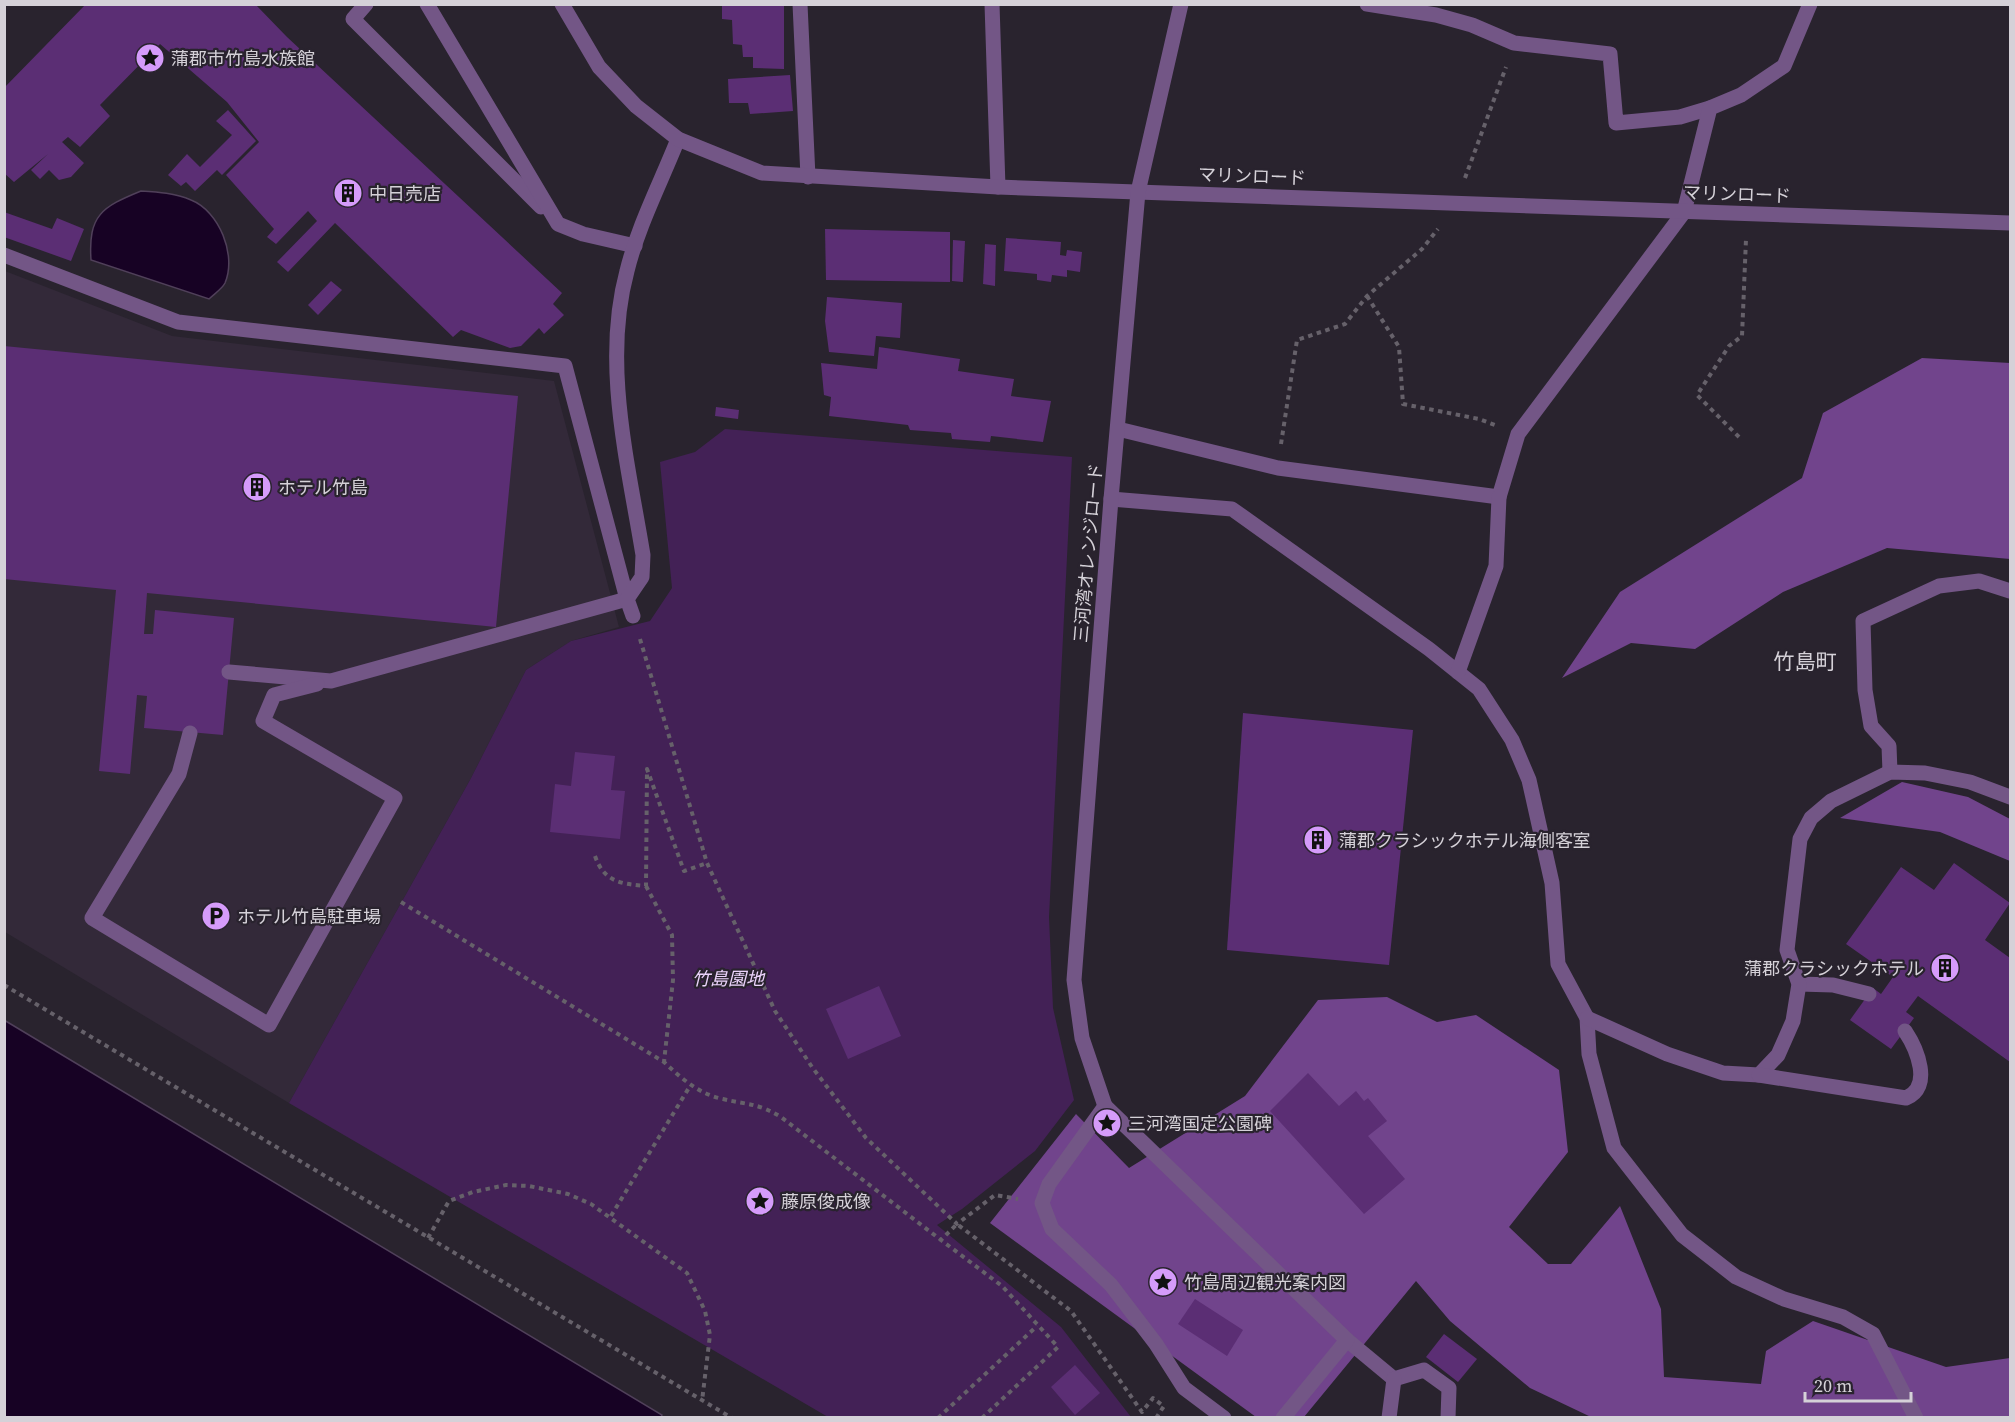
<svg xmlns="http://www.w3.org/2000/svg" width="2015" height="1422" viewBox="0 0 2015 1422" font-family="'Source Serif 4','Noto Sans JP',serif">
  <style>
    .built { fill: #332939 }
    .green { fill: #432156 }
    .forest { fill: #71448c }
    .water { fill: #170224; stroke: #50405a; stroke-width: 1.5 }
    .building { fill: #5b2e74 }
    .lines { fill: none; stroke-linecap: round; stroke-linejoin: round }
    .path { stroke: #66616a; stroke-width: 4; stroke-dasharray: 4.5 4.5; stroke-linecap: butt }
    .service { stroke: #735686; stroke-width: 15 }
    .minor { stroke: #735686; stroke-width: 15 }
    .tertiary { stroke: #735686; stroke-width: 15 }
    .labels { text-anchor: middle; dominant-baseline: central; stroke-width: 4.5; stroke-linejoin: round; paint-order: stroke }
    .poi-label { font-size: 18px; fill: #d5d1d8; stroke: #29232e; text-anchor: start }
    .street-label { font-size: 18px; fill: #d5d1d8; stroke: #29232e }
    .park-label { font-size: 18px; font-style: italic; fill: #ebd3fb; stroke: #29232e }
    .quarter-label { font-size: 21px; fill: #d5d1d8; stroke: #29232e }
  </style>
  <rect width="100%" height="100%" fill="#29232e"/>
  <!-- built -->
  <polygon class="built" points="5,271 172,336 554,381 619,627 571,641 526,670 470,780 289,1103 5,932"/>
  <!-- green -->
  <polygon class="green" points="725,429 1072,457 1049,917 1053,1008 1074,1100 1035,1151 962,1209 937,1225 1061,1327 1131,1417 828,1417 289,1103 470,780 526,670 571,641 650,621 672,588 660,462 695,452"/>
  <!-- forest -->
  <g class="forest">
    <polygon points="1922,358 2010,363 2010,559 1887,548 1783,592 1695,649 1631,643 1562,678 1620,592 1802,478 1823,413"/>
    <polygon points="1902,782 1968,797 2010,819 2010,861 1940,832 1840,818"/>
    <polygon points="1387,997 1437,1022 1476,1015 1559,1070 1568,1152 1509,1227 1548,1264 1571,1264 1620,1206 1661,1309 1664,1377 1761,1384 1766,1351 1813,1321 1946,1367 2010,1358 2010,1417 1591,1417 1530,1388 1450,1321 1416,1281 1304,1417 1256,1417 990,1223 1076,1114 1129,1168 1245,1096 1318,1000"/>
  </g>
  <!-- water -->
  <g class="water">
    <path d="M 141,191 C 158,192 175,193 191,200 C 219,211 237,255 225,283 C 222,289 214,294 209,299 L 91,260 C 88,215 102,207 141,191 Z"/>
    <polygon points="4,1020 662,1415 661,1417 5,1417"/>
  </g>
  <!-- building -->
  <g class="building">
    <polygon points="86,4 255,4 287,37 562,293 553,304 564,315 544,334 539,328 521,346 510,348 461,330 453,337 335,223 288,272 277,262 317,221 308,211 276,244 267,237 274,229 226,175 259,142 227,102 160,44 100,105 110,116 80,147 68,137 62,142 84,163 71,177 59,180 49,170 40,179 31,170 48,154 14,182 4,173 4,88"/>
    <polygon points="722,4 784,4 784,69 753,68 753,57 743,57 742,45 733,44 732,20 722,19"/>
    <polygon points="790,75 793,111 750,114 748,103 729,103 728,79"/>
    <polygon points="228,110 256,141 222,175 217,170 195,191 186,182 181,186 168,175 187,154 200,167 232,135 216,121"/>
    <polygon points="4,212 52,229 57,218 84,229 71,261 4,237"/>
    <polygon points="825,229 950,232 950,282 826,280"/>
    <polygon points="1006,238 1061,242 1060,255 1066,256 1067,250 1082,252 1080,272 1067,270 1067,277 1052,275 1051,282 1037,280 1037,274 1004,271"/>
    <polygon points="953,240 965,241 963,282 952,281"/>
    <polygon points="985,244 996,245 995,286 983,284"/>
    <polygon points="331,281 342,290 318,315 308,305"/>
    <polygon points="827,297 902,303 900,338 876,336 874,356 829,352 825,321"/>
    <polygon points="4,346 518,396 496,627 147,593 144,634 153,634 155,610 234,618 223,735 144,728 147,696 137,695 130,774 99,771 116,590 4,579"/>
    <polygon points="879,347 960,359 958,371 1014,379 1011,396 1051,401 1043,442 991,436 990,442 952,439 951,433 910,430 908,425 829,416 831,397 824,395 821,363 877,369"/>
    <polygon points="716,407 739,410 738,419 715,416"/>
    <polygon points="1243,713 1413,730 1389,965 1227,950"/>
    <polygon points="575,752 615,756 611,790 625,791 620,839 550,832 555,784 571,786"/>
    <polygon points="1954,863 2010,903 1985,940 2010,958 2010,1062 1918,996 1906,1012 1914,1018 1891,1049 1850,1020 1873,988 1881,994 1893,977 1846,944 1901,867 1934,890"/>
    <polygon points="879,986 901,1036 848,1059 826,1009"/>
    <polygon points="1308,1073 1339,1106 1356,1091 1364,1101 1368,1098 1387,1121 1368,1136 1405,1179 1364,1214 1270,1111"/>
    <polygon points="1195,1299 1243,1330 1227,1356 1178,1324"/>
    <polygon points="1444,1334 1477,1359 1458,1382 1426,1357"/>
    <polygon points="1075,1365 1100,1393 1075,1415 1051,1387"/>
  </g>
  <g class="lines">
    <!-- path -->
    <g class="path">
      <polyline points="1465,178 1506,67"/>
      <polyline points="1367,296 1399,347 1403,404 1479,419 1495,425"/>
      <polyline points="1739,437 1697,395 1729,346 1742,336 1746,239"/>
      <polyline points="1281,444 1297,340 1345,324 1367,296 1422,249 1438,229"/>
      <polyline points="640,639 707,863 775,1011 812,1067 866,1138 957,1224 995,1195 1018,1199"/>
      <path d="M 595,856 C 604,882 621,884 646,886 L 647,769 L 684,871 L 707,863"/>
      <polyline points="646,886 672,935 673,980 664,1062"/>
      <path d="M 401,902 L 664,1062 C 682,1079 699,1094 723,1099 C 748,1105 758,1103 781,1117 L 941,1240"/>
      <polyline points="4,985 732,1418"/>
      <polyline points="611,1216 690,1086"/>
      <polyline points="428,1238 449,1201 473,1192 506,1185 529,1186 568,1194 591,1204 687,1273 705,1311 710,1335 702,1401"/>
      <polyline points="938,1418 1037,1326"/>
      <polyline points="982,1418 1058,1347 1002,1286 941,1240 957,1224 1071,1311 1142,1412 1153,1398 1162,1405"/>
      <polyline points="1156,1418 1164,1406"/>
    </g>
    <!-- service -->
    <g class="service">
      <polyline points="366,4 353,19 541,207"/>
      <polyline points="427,4 558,224 583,234 635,246"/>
      <polyline points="4,255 178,322 565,366 627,599 331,681 229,672"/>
      <polyline points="1111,499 1232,509 1429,649 1479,689 1512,740 1529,780 1552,883 1558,964 1587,1018 1589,1054 1614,1148 1682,1235 1736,1277 1784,1299 1843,1317 1873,1334 1916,1418"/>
      <polyline points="190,733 179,774 92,918 269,1025 395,798 263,721 274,695 317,684"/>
      <polyline points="1890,772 1889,746 1871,726 1865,690 1863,621 1939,586 1979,581 2010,591"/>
      <polyline points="1799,984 1833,985 1869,994"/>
      <polyline points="1587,1018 1667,1054 1723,1073 1759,1075 1778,1055 1793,1021 1799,984 1787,950 1800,839 1811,818 1831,801 1890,772 1925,773 1970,782 2010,797"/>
      <path d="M 1759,1075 L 1906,1098 C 1933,1087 1917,1049 1905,1031"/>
      <polyline points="1347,1340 1394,1379"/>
      <polyline points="1394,1379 1424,1370 1449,1388 1448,1418"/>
      <polyline points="1389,1418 1394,1379"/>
    </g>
    <!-- minor -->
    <g class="minor">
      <polyline points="800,4 808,177"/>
      <polyline points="992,4 998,187"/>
      <polyline points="1367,4 1436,15 1472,25 1514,43 1610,54 1616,123 1680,117 1710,108"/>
      <polyline points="1118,429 1278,468 1499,497 1518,434 1684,212 1710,108 1741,95 1784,66 1810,4"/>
      <path d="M 633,616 L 627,599 L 642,577 L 643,555 C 628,463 602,363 627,271 C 638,226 661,182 678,139"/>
      <polyline points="1458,672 1496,566 1499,497"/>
      <polyline points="1224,1418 1184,1388 1156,1344 1111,1285 1052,1229 1042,1203 1049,1184 1105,1106 1347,1340 1283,1418"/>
    </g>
    <!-- tertiary -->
    <g class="tertiary">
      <polyline points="562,4 599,67 636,106 678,139 762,173 998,187 2010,223"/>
      <polyline points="1105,1106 1082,1038 1074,980 1111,499 1138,192 1181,4"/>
    </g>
  </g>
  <!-- icons -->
  <defs>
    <g id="sight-disc" transform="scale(1.5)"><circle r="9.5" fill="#d59bfa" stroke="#29232e"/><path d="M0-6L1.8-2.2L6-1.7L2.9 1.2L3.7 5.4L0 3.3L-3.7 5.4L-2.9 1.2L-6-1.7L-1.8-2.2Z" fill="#111"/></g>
    <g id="building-disc" transform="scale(1.5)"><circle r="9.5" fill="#d59bfa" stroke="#29232e"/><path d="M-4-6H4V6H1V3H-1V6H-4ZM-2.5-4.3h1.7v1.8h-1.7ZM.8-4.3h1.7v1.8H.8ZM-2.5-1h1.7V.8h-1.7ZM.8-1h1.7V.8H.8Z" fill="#111"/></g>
    <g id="parking-disc" transform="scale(1.5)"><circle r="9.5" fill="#d59bfa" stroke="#29232e"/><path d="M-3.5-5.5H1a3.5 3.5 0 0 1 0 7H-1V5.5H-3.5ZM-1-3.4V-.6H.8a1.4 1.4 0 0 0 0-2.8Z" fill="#111"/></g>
  </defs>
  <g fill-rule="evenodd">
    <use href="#sight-disc" x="150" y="58"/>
    <use href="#building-disc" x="348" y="193"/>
    <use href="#building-disc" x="257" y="487"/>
    <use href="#building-disc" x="1318" y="840"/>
    <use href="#parking-disc" x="216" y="916"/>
    <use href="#building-disc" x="1945" y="968"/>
    <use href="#sight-disc" x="1107" y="1123"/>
    <use href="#sight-disc" x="760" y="1201"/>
    <use href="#sight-disc" x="1163" y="1282"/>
  </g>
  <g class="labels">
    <!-- poi labels -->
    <g class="poi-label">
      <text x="171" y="58">蒲郡市竹島水族館</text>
      <text x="369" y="193">中日売店</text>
      <text x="278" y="487">ホテル竹島</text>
      <text x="1339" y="840">蒲郡クラシックホテル海側客室</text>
      <text x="237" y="916">ホテル竹島駐車場</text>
      <text x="1924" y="968" text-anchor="end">蒲郡クラシックホテル</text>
      <text x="1128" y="1123">三河湾国定公園碑</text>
      <text x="781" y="1201">藤原俊成像</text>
      <text x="1184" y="1282">竹島周辺観光案内図</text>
    </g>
    <!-- street labels -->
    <g class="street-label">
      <text transform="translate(1252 176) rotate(2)">マリンロード</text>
      <text transform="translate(1737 194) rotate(2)">マリンロード</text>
      <text transform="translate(1088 553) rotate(-85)">三河湾オレンジロード</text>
    </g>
    <!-- park labels -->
    <g class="park-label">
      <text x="728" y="978">竹島園地</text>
    </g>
    <!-- quarter labels -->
    <g class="quarter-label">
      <text x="1805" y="661">竹島町</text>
    </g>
  </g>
  <!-- border -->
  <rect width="2015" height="1422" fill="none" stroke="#d5d1d8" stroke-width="12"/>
  <!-- scale -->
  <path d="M1805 1392v9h106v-9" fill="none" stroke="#d5d1d8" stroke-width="3"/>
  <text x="1814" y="1392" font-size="18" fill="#d5d1d8" stroke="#29232e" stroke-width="4.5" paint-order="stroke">20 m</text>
</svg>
